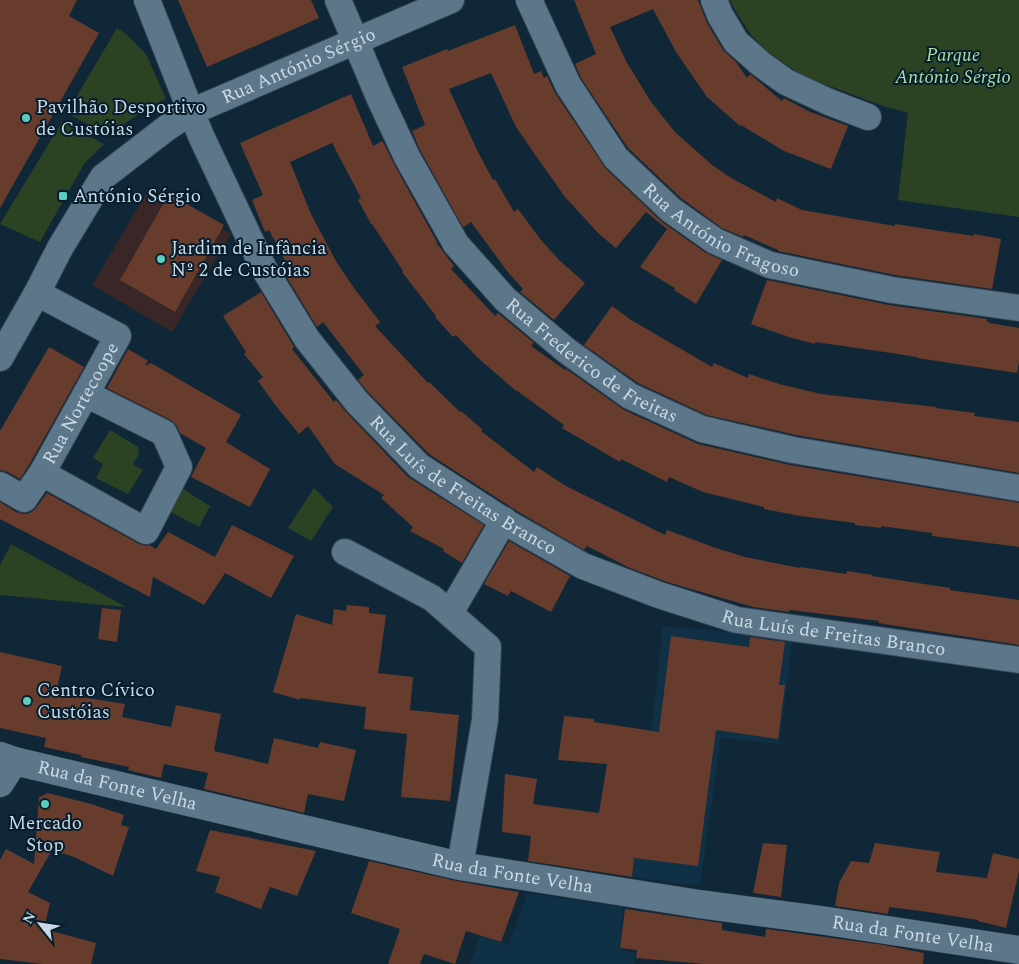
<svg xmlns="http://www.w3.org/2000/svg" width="1019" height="964" viewBox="0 0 1019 964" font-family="Spectral,serif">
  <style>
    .built { fill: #103045 }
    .education { fill: #392627 }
    .green { fill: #2b4323 }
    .building { fill: #683c2c }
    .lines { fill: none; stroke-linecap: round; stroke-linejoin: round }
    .street-casing { stroke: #354451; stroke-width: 28 }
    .secondary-casing { stroke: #354451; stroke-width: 29 }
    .street { stroke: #5d778a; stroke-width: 26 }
    .secondary { stroke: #5d778a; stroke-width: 28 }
    .poi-dot { fill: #59cebf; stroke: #051d2d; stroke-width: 2 }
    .labels { text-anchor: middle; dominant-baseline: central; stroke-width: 4; stroke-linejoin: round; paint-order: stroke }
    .park-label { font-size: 19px; font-style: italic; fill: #aedea0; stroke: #051d2d }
    .street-label { font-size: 19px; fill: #cad9e3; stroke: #051d2d }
    .poi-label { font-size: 19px; fill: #cad9e3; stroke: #051d2d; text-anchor: start }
  </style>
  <rect width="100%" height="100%" fill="#0f2737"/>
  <!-- built -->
  <g class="built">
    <polygon points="662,626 793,637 779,744 721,738 700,886 632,877 658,673"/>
    <polygon points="527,893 623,907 619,949 635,953 634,964 470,964 480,936 509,945"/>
  </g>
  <!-- education -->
  <polygon class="education" points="151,186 231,234 172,332 92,285"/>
  <!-- green -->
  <g class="green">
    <polygon points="730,0 1019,0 1019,217 898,200 908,113 880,105 803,76 768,52 751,35 735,10"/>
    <path d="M 117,28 L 126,34 L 146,54 L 166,99 C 145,108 126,122 109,136 L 67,113 Z"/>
    <polygon points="62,122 104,144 84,164 40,242 0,224"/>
    <polygon points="110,430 138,447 139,454 133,464 143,470 128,494 96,478 103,464 93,458"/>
    <polygon points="314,488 333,507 311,541 288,528"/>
    <polygon points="183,489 210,506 199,527 169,511"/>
    <polygon points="11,544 126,607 0,595 0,565"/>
  </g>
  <!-- building -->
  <g class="building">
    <polygon points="0,0 77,0 69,16 99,33 0,208"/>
    <polygon points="178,0 311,0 319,18 207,67"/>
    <polygon points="574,0 698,0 707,23 723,50 736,62 747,78 750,74 782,101 784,98 808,111 848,126 831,169 784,151 741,125 740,126 707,97 676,52 653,9 610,27 626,61 651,102 675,132 712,165 731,178 776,202 777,198 802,210 895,226 895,224 974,236 974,234 1001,239 992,289 895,275 778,251 778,250 744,235 743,237 722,228 681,198 628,148 581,78 575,64 596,54"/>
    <polygon points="515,25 534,74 541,71 544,78 547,76 555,93 606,169 662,222 706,253 722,260 696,304 674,290 675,288 640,267 667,229 646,212 616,248 599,234 565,197 536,156 516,127 491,73 449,89 477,150 493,180 495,179 514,212 518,209 541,240 559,260 585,283 554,320 520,292 523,289 507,271 471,222 463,227 420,150 412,131 425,125 402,67 447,49 448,51"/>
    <polygon points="351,94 373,146 382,141 384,144 394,164 437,242 436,242 454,266 451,269 495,316 498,313 534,343 531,346 565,370 566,369 624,410 698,444 790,465 1019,503 1019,547 932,536 932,533 881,526 881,528 855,525 855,523 800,516 764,509 764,507 703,492 669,477 667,482 621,459 620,462 562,428 564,425 516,390 516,391 477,357 456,335 453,337 435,317 436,316 402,272 403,271 372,224 371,224 358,200 361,198 332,143 290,162 311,214 337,263 354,288 380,322 375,326 428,383 429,382 460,412 461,411 482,429 481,431 534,472 537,467 564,485 665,535 667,530 713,547 745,557 800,568 800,567 846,574 847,571 873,575 872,576 950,588 950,590 1019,600 1019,645 878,623 879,621 790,610 789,612 753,607 667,582 630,568 587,546 584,550 517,511 429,454 368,392 358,380 364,375 323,322 317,327 286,276 291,272 269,230 265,232 252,200 263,195 240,143"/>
    <polygon points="169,194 224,225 175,312 120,280"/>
    <polygon points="767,280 889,305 987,319 987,322 989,322 989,323 1019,328 1019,362 1017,373 917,358 917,357 878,351 815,342 815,344 792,338 751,324"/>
    <polygon points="261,292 294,347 292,349 334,402 336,400 346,412 408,477 484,525 462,563 443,551 444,549 410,531 413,527 381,498 384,495 335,464 308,426 299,434 276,406 258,381 263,377 244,354 246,352 223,316"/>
    <polygon points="612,306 631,320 712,367 714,363 748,378 749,374 779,384 821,394 936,407 936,408 975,413 974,416 1019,422 1019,473 796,435 707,415 638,383 584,345"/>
    <polygon points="49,347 84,367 29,465 20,479 8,472 0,470 0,431"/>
    <polygon points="128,349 148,361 145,366 151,363 241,415 226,442 270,469 250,507 191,477 206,448 180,433 177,426 171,420 107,388"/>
    <polygon points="47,493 139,544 146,546 149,545 156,549 168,532 215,557 232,525 294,556 271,598 225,573 204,605 153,577 150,597 0,519 0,502 16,512 24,514 30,513 36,508"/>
    <polygon points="509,541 570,576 551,612 511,591 508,596 484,584"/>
    <polygon points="347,605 369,607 369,613 386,615 378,673 413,677 410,710 459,715 450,801 401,797 407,734 364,729 366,707 300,698 300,700 273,692 296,614 332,625 334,609 346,611"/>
    <polygon points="102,608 121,610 117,642 98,639"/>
    <polygon points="671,636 749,647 750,637 785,642 779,685 785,685 778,739 716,730 698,866 634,858 632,877 528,861 531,836 502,832 505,774 537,779 533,804 599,813 607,764 558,760 564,716 594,719 594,722 659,732"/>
    <polygon points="0,652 62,666 56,693 125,704 122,717 171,727 176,705 221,714 214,751 268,764 274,738 318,748 320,742 356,750 344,801 308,794 304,813 204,789 208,773 164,764 161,778 128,770 129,767 81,757 81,755 44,747 46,738 0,728"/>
    <polygon points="48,793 91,804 124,815 121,825 129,827 113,876 74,857 52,850 28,892 50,903 44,929 96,943 91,964 43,964 0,959 0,860 6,849 34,864 39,797"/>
    <polygon points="210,830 316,851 297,896 270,887 261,909 215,892 220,877 196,871"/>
    <polygon points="763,843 787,845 781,897 753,893"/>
    <polygon points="875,843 940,852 936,872 987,878 993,853 1019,859 1019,871 1006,928 978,921 978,920 928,912 889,907 888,914 835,906 839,883 851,861 869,863"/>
    <polygon points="369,861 457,881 519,892 501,942 466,931 455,964 424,954 420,964 388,964 400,929 351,913"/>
    <polygon points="625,909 722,923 722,930 765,937 766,929 884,945 924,953 923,964 705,964 636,958 637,950 620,948"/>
  </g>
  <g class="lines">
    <!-- street casing -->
    <g class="street-casing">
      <g id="street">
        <path id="s1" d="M 147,0 L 191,112 L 202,138 L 263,267 L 307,339 L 357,402 L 419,466 L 509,524 L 583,566 L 659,595 L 737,620 L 1019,660"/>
        <path id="s2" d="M 338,0 L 379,97 L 407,157 L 456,244 L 505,299 L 567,351 L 630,396 L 702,429 L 793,450 L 1019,488"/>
        <path id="s3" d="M 529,0 L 568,85 L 616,158 L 671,210 L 715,241 L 770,265 L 892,290 L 1019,308"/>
        <polyline points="714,0 720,15 736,42 761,64 786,82 829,102 868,117"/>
        <path id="s4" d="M 0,358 L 37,293 L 60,248 L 103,177 L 168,127 L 191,112 L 451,0"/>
        <polyline points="42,473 146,531 179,467 164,433 86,394"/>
        <path id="s5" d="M 0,485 L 24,499 L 42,473 L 118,336 L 37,293"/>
        <polyline points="345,552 432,598 488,647 485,720 460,866"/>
        <polyline points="450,613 504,520"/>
      </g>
    </g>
    <!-- secondary casing -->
    <g class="secondary-casing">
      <g id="secondary">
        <path id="s6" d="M 0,756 L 14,761 L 460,866 L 699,904 L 820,920 L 1019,950"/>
        <polyline points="0,783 14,761"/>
      </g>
    </g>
    <!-- street -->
    <use href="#street" class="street"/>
    <!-- secondary -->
    <use href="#secondary" class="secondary"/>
  </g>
  <!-- markers -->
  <g class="poi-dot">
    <circle cx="26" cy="118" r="5"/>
    <rect x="58" y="191" width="10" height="10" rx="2.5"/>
    <circle cx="161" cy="259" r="5"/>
    <circle cx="27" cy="701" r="5"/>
    <circle cx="45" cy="804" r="5"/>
  </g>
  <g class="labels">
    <!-- park labels -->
    <g class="park-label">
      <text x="953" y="55">Parque<tspan x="953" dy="22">António Sérgio</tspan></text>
    </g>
    <!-- street labels -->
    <g class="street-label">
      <text stroke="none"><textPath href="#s4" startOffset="435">Rua António Sérgio</textPath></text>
      <text stroke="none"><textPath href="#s3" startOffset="311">Rua António Fragoso</textPath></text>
      <text stroke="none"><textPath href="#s2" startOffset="452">Rua Frederico de Freitas</textPath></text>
      <text stroke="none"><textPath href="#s5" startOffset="139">Rua Nortecoope</textPath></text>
      <text stroke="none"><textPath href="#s1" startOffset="592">Rua Luís de Freitas Branco</textPath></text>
      <text stroke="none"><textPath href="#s1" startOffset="998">Rua Luís de Freitas Branco</textPath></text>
      <text stroke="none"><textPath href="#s6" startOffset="121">Rua da Fonte Velha</textPath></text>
      <text stroke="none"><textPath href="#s6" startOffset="526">Rua da Fonte Velha</textPath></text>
      <text stroke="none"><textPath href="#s6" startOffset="931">Rua da Fonte Velha</textPath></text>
    </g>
    <!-- poi labels -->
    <g class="poi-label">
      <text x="36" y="107">Pavilhão Desportivo<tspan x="36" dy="22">de Custóias</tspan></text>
      <text x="73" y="196">António Sérgio</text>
      <text x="171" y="248">Jardim de Infância<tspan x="171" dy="22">Nº 2 de Custóias</tspan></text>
      <text x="37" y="690">Centro Cívico<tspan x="37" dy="22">Custóias</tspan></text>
      <text x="45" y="823" text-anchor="middle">Mercado<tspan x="45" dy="22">Stop</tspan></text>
    </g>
  </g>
  <!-- north arrow -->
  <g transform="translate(40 924) rotate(300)" stroke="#051d2d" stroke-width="4" paint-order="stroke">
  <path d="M0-4L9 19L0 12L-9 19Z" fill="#cad9e3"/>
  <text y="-8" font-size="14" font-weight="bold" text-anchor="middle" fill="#cad9e3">N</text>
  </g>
</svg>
